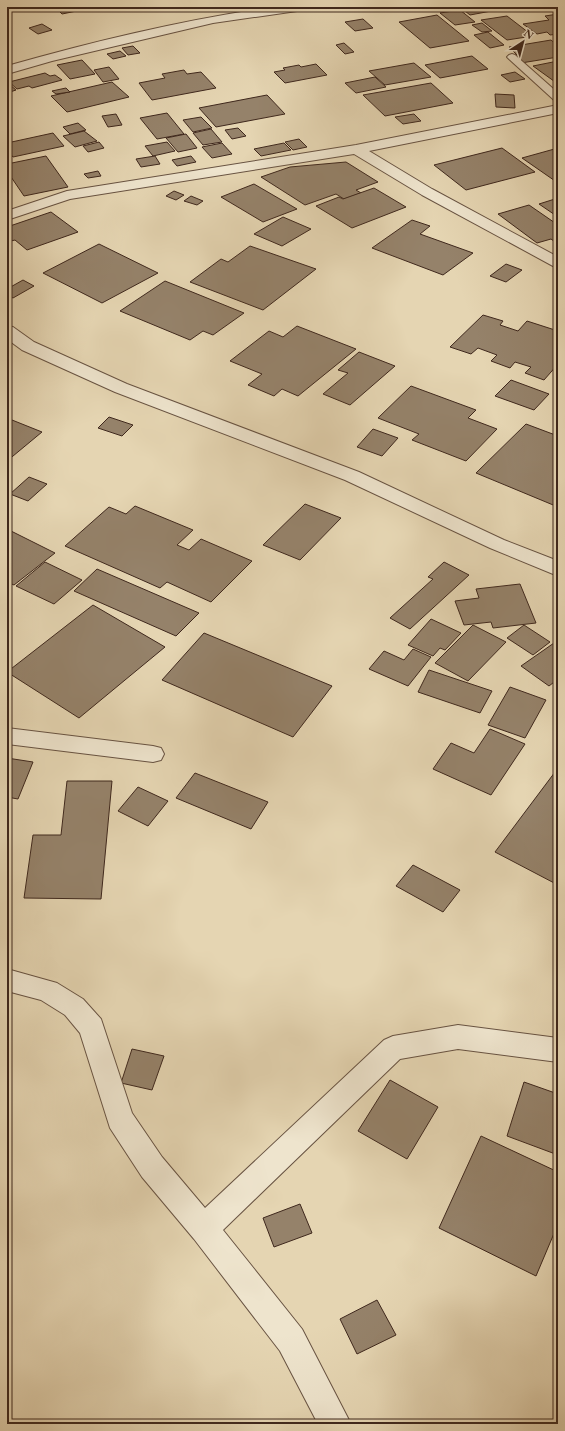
<svg xmlns="http://www.w3.org/2000/svg" width="565" height="1431" viewBox="0 0 565 1431" font-family="'EB Garamond',serif">
  <style>
    .building { fill: #95826a; stroke: #3f281d }
    .lines { fill: none; stroke-linecap: round; stroke-linejoin: round }
    .lane-casing { stroke: #685342; stroke-width: 2 }
    .street-casing { stroke: #685342; stroke-width: 2 }
    .lane { fill: #eee4cd; fill-rule: evenodd }
    .street { fill: #eee4cd; fill-rule: evenodd }
  </style>
  <rect width="100%" height="100%" fill="#e5d5b2"/>
  <filter id="stains"><feTurbulence type="fractalNoise" baseFrequency=".005" numOctaves="4"/><feColorMatrix values="0 0 0 0 .2 0 0 0 0 .09 0 0 0 0 .02 0 0 0 .5 -.17"/></filter>
  <radialGradient id="worn" r=".72"><stop offset=".6" stop-color="#630" stop-opacity="0"/><stop offset="1" stop-color="#630" stop-opacity=".3"/></radialGradient>
  <!-- building -->
  <g class="building">
    <polygon points="55,7 96,7 62,14"/>
    <polygon points="434,7 459,7 461,9 440,12"/>
    <polygon points="460,7 500,7 502,9 470,15"/>
    <polygon points="460,10 475,22 455,25 440,13"/>
    <polygon points="558,14 558,34 550,35 547,32 537,34 523,24 549,20 545,16"/>
    <polygon points="437,15 469,41 430,48 399,22"/>
    <polygon points="507,16 533,36 507,40 481,20"/>
    <polygon points="363,19 373,28 355,31 345,22"/>
    <polygon points="482,23 492,31 482,32 472,25"/>
    <polygon points="42,24 52,30 38,34 29,28"/>
    <polygon points="488,32 504,45 490,48 474,35"/>
    <polygon points="551,40 558,46 558,57 521,63 512,55 517,55 509,47"/>
    <polygon points="344,43 354,52 345,54 336,45"/>
    <polygon points="133,46 140,53 128,55 122,48"/>
    <polygon points="120,51 126,56 113,59 107,54"/>
    <polygon points="472,56 488,69 440,78 425,65"/>
    <polygon points="82,60 95,74 70,79 57,65"/>
    <polygon points="558,61 558,84 533,66"/>
    <polygon points="414,63 431,77 385,85 369,71"/>
    <polygon points="316,64 327,75 285,83 274,72 285,70 283,68 299,65 301,67"/>
    <polygon points="109,67 119,79 103,82 94,70"/>
    <polygon points="184,70 187,74 201,72 216,88 152,100 139,83 165,78 162,74"/>
    <polygon points="515,72 525,79 510,82 501,75"/>
    <polygon points="45,73 50,76 55,75 62,80 32,88 29,86 17,89 9,82"/>
    <polygon points="375,77 386,87 356,93 345,83"/>
    <polygon points="112,82 129,97 67,112 51,96"/>
    <polygon points="431,83 453,103 385,116 363,95"/>
    <polygon points="7,84 9,84 16,90 7,93"/>
    <polygon points="66,88 70,92 56,94 52,91"/>
    <polygon points="495,94 514,95 515,108 496,107"/>
    <polygon points="267,95 285,114 216,127 199,108"/>
    <polygon points="167,113 184,134 157,139 140,118"/>
    <polygon points="116,114 122,125 108,127 102,116"/>
    <polygon points="414,114 421,121 403,124 395,117"/>
    <polygon points="201,117 212,128 193,132 183,120"/>
    <polygon points="78,123 86,130 70,134 63,127"/>
    <polygon points="238,128 246,136 232,139 225,130"/>
    <polygon points="211,129 222,142 203,145 193,133"/>
    <polygon points="84,131 97,141 75,147 63,136"/>
    <polygon points="53,133 64,146 13,157 7,150 7,143"/>
    <polygon points="186,134 197,148 178,152 166,138"/>
    <polygon points="299,139 307,147 293,150 285,142"/>
    <polygon points="99,142 104,148 88,152 83,146"/>
    <polygon points="167,142 175,151 153,156 145,146"/>
    <polygon points="222,143 232,154 212,158 202,147"/>
    <polygon points="284,143 291,150 261,156 254,149"/>
    <polygon points="502,148 535,172 466,190 434,165"/>
    <polygon points="558,148 558,183 522,158"/>
    <polygon points="46,156 68,187 24,196 7,171 7,164"/>
    <polygon points="155,156 160,164 141,167 136,159"/>
    <polygon points="191,156 196,162 177,166 172,160"/>
    <polygon points="346,162 378,182 356,190 361,193 344,199 336,194 305,205 261,177 290,167"/>
    <polygon points="98,171 101,176 88,178 84,174"/>
    <polygon points="254,184 297,209 263,222 221,197"/>
    <polygon points="374,188 406,207 352,228 316,206 339,197 343,199"/>
    <polygon points="174,191 184,195 176,200 166,196"/>
    <polygon points="191,196 203,201 197,205 184,201"/>
    <polygon points="558,198 558,217 539,204"/>
    <polygon points="529,205 558,225 558,244 551,239 537,243 498,214"/>
    <polygon points="51,212 78,232 27,250 15,240 7,242 7,227"/>
    <polygon points="283,217 311,229 282,246 254,234"/>
    <polygon points="412,220 430,226 420,234 473,253 443,275 372,248"/>
    <polygon points="99,244 158,273 102,303 43,273"/>
    <polygon points="250,246 316,269 263,310 190,282 221,259 228,262"/>
    <polygon points="506,264 522,270 506,282 490,276"/>
    <polygon points="23,280 34,286 13,298 7,295 7,289"/>
    <polygon points="165,281 244,313 213,335 203,331 190,340 120,311"/>
    <polygon points="483,315 503,321 500,325 518,331 527,321 558,331 558,364 544,380 525,373 531,367 515,362 510,368 491,361 497,355 478,348 471,354 450,347"/>
    <polygon points="297,326 356,349 298,396 282,389 274,396 248,385 262,374 230,361 269,331 283,337"/>
    <polygon points="359,352 395,366 350,405 323,394 348,373 338,370"/>
    <polygon points="511,380 549,394 534,410 495,396"/>
    <polygon points="411,386 476,410 468,418 497,429 466,461 412,440 419,434 378,418"/>
    <polygon points="109,417 133,425 122,436 98,428"/>
    <polygon points="7,418 42,432 7,461"/>
    <polygon points="526,424 558,436 558,507 476,473"/>
    <polygon points="373,429 398,438 382,456 357,447"/>
    <polygon points="29,477 47,484 28,501 10,494"/>
    <polygon points="305,504 341,518 300,560 263,545"/>
    <polygon points="135,506 193,530 177,545 189,550 201,539 252,561 211,602 167,582 160,588 65,546 109,507 126,514"/>
    <polygon points="7,529 55,553 14,585 7,582"/>
    <polygon points="45,562 82,580 54,604 16,586"/>
    <polygon points="444,562 469,575 410,629 390,618 433,579 428,577"/>
    <polygon points="97,569 199,613 176,636 74,591"/>
    <polygon points="520,584 536,623 493,628 491,622 464,625 455,601 479,598 476,589"/>
    <polygon points="93,605 165,647 79,718 7,672"/>
    <polygon points="431,619 461,633 445,650 440,648 433,656 408,645"/>
    <polygon points="473,625 506,642 468,681 435,663"/>
    <polygon points="524,625 550,642 533,655 507,638"/>
    <polygon points="204,633 332,686 293,737 162,680"/>
    <polygon points="554,643 558,645 558,679 549,686 521,666"/>
    <polygon points="413,649 431,657 408,686 369,669 384,651 404,660"/>
    <polygon points="429,670 492,691 480,713 418,692"/>
    <polygon points="510,687 546,700 525,738 488,725"/>
    <polygon points="490,729 525,744 491,795 433,769 451,743 474,753"/>
    <polygon points="7,758 33,762 18,799 7,797"/>
    <polygon points="558,768 558,885 495,852"/>
    <polygon points="195,773 268,802 251,829 176,798"/>
    <polygon points="67,781 112,781 101,899 24,898 33,835 61,835"/>
    <polygon points="138,787 168,801 148,826 118,811"/>
    <polygon points="413,865 460,890 443,912 396,886"/>
    <polygon points="132,1049 164,1056 152,1090 121,1083"/>
    <polygon points="390,1080 438,1107 407,1159 358,1131"/>
    <polygon points="524,1082 558,1094 558,1155 507,1136"/>
    <polygon points="481,1136 558,1172 558,1224 536,1276 439,1228"/>
    <polygon points="300,1204 312,1233 274,1247 263,1218"/>
    <polygon points="377,1300 396,1335 357,1354 340,1319"/>
  </g>
  <g class="lines">
    <!-- lane casing -->
    <g class="lane-casing">
      <polygon id="lane" points="512,54 515,55 558,93 558,101 554,100 509,59 507,57 509,55"/>
    </g>
    <!-- street casing -->
    <g class="street-casing">
      <g id="street">
        <path d="M 272,7 L 303,7 L 301,10 L 297,11 L 213,23 L 52,61 L 7,74 L 7,66 C 94,41 183,20 272,7 Z"/>
        <polygon points="558,105 558,113 369,151 432,189 558,257 558,268 553,266 422,195 354,154 70,199 7,220 7,211 67,191 356,145"/>
        <polygon points="7,326 13,327 34,342 127,384 359,472 504,540 558,561 558,576 490,548 345,480 115,392 22,350 7,339"/>
        <polygon points="7,728 153,746 161,748 164,754 161,760 153,762 7,744"/>
        <polygon points="7,969 57,983 83,999 101,1019 132,1113 162,1157 205,1208 384,1040 393,1036 458,1025 558,1038 558,1062 458,1049 400,1059 223,1230 302,1329 351,1424 318,1424 280,1351 194,1239 142,1177 110,1128 80,1033 65,1015 41,1000 7,991"/>
      </g>
    </g>
    <!-- lane -->
    <use href="#lane" class="lane"/>
    <!-- street -->
    <use href="#street" class="street"/>
  </g>
  <!-- margin -->
  <rect width="565" height="1431" fill="none" stroke="#e5d5b2" stroke-width="24"/>
  <rect x="8" y="8" width="549" height="1415" fill="none" stroke="#3f281d" stroke-width="2"/>
  <rect x="12" y="12" width="541" height="1407" fill="none" stroke="#3f281d"/>
  <!-- north arrow -->
  <g transform="translate(523 42) rotate(36)" stroke="#eee4cd" stroke-width="3" paint-order="stroke">
  <path d="M0-3L7 15L0 10L-7 15Z" fill="#3f281d"/>
  <text y="-6" font-size="11" font-weight="bold" text-anchor="middle" fill="#3f281d">N</text>
  </g>
  <rect width="100%" height="100%" filter="url(#stains)"/>
  <rect width="100%" height="100%" fill="url(#worn)"/>
</svg>
